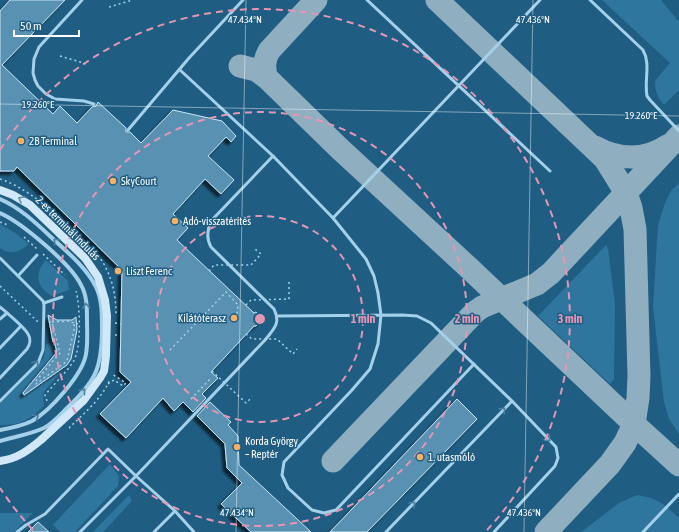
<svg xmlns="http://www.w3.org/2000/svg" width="679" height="532" viewBox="0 0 679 532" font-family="'Asap Condensed',sans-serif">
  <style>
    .green { fill: #2f769e }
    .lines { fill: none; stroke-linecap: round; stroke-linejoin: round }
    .taxiway { stroke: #8faec0; stroke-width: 23 }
    .building { fill: #5891b2; stroke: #c9e6f7; filter: url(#shadow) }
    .path { stroke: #a5d0e9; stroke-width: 1.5; stroke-dasharray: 2 3; stroke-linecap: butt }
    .lane { stroke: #a5d0e9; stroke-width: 3 }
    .street { stroke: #a5d0e9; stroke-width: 4 }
    .secondary { stroke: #d0e8f7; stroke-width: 8 }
    .path-bridge { stroke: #a5d0e9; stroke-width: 1.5; stroke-dasharray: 2 3; stroke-linecap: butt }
    .secondary-bridge { stroke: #d0e8f7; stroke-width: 8 }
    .oneway { stroke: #5d8eab }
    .oneway2 { stroke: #4780a1 }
    .ticks { fill: none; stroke: #fff; stroke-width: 1; stroke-opacity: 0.45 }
    .ring { fill: none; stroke: #e497b5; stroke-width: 2; stroke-dasharray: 7 5 }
    .poi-dot { fill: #f7b165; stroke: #1f5d82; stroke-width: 1.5 }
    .labels { text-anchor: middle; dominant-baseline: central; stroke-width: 3; stroke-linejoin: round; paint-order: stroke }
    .poi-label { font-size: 11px; fill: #fff; stroke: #1f5d82; text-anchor: start }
    .street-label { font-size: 11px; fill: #fff; stroke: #1f5d82 }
    .ticks-label { font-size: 10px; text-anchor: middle; fill: #fff; stroke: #1f5d82; stroke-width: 3; stroke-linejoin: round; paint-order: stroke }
    .centre { fill: #e497b5; stroke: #1f5d82; stroke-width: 2 }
    .ring-label { font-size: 12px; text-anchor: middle; font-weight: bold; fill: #e497b5; stroke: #1f5d82; stroke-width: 3; stroke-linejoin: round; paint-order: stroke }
  </style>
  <defs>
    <filter id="shadow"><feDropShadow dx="-3.5" dy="3.5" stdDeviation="1" flood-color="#0009"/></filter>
  </defs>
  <rect width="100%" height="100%" fill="#1f5d82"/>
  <!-- green -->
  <g class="green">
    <path d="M 602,0 L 661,0 L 679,22 L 679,90 L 664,105 C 657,97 655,91 655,81 L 670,63 Z"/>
    <polygon points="679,183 679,434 669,419 664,402 653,307 658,225 665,203 671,191"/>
    <path d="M 0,224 L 15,233 L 29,244 C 20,252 10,256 0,248 Z"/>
    <polygon points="606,245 608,249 615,304 614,379 610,384 538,316"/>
    <path d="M 46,260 L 68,281 L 69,290 L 52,296 C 36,287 34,274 46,260 Z"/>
    <path d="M 54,341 L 57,352 L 31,383 L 34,388 L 67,365 L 43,393 L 44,406 C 29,420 21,425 0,425 L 0,403 L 26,378 L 44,358 L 46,344 Z"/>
    <polygon points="110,464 119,476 118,486 75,532 60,532 53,525"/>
    <polygon points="129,495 132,501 103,532 93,532"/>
    <path d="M 637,495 C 658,498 664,504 679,518 L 679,532 L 581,532 L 619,503 Z"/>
    <polygon points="0,513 33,513 14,532 0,532"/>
  </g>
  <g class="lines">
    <!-- taxiway -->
    <g class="taxiway">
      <polyline points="437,0 605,159 626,193 631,208 635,229 639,376 638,398 634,424 625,443 610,464 546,532"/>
      <polyline points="240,66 256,70 266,77 340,149 469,268 634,424 679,465"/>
      <path d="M 266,77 C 264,67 264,60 269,51 L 316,0"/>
      <path d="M 595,147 C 618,160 645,161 667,146"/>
      <polyline points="333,461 475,312 482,307 537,284 551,273 679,136"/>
    </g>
  </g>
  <!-- building -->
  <g class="building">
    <polygon points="10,0 65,0 2,65 53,114 60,106 77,123 92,107 96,106 98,102 126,128 126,132 130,132 141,143 173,110 222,121 236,136 231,142 226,137 208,156 234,180 221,194 205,179 173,214 188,228 177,240 254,313 256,312 263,319 256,326 254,326 211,372 218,378 202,394 206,398 193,412 183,402 174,411 163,398 126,438 100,414 131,382 120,372 122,270 17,167 14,171 0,171 0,11"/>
    <polygon points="48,315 57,320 72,320 76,317 77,330 71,359 67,365 24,395 23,393 57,352 54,341 53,342"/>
    <polygon points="457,399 477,419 367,532 330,532"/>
    <polygon points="210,402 231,422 228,425 238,436 239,465 311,532 251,532 221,504 242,483 227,468 225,444 197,416"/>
    <polygon points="38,522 49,532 28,532"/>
  </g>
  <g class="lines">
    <!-- path -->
    <g class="path">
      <polyline points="109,7 133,0"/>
      <polyline points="60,56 87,64"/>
      <path d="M 0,179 C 30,189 51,211 74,233 C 84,241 95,250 102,261 C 112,277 116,295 116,314"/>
      <polyline points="0,222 8,225"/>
      <polyline points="24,237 37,249"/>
      <polyline points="43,254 65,275"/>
      <polyline points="0,286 38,322"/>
      <polyline points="49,322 52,322 60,353 35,382 36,384 67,361 74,330 74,323 79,324"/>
      <polyline points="52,322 69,321 74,323"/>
      <polyline points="115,323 121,324"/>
      <polyline points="170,350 226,292 238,305 237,315"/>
      <polyline points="108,384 114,380 123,386 126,383 112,374"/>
      <polyline points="191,399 211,378"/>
      <path d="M 47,401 L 45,395 C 54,384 65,374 73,362 C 82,349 80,306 76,291"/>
      <path d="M 69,428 C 83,414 103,398 110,379"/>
    </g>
    <!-- lane -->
    <g class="lane">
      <polyline points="82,0 39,47 34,59 33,73 35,80 38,86 46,94 55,99 84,101 94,104"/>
      <polyline points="367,0 550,171"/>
      <path d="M 590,0 L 643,50 C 651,64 644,80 647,96 L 650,100 L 679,131"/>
      <polyline points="180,70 273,156 333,218 366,259 374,276 378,293 381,315 378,344 370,369 352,390 284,462 282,475 288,488 312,510 324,513 336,510 474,364"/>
      <polyline points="128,130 189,58 243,0"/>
      <polyline points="333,218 540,0"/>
      <polyline points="0,258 43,301 44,305 43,350 38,363 0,401"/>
      <polyline points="18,276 37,255"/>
      <polyline points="44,303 62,297"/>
      <path d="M 0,307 C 7,313 24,327 28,334 C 31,339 30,345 27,349 L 0,378"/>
      <polyline points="278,316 402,315 417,316 431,323 512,401 556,447 558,458 555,466 494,532"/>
      <polyline points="0,319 7,313"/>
      <polyline points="0,348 21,326"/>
      <polyline points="17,532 26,525 45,514 108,449 136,476 175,511 194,532"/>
      <path d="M 80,532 L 136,476 L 265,340 C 274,329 281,323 274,309 L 211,247 C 206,238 207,230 211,221 L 273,156"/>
      <polyline points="154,532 175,511"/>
      <polyline points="386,532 512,401"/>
      <polyline points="643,532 679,494"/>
    </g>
    <!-- street -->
    <g class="street">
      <path d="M 0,199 C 19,207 36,223 51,237 C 67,252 86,267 96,287 C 102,299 102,315 102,328 C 102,368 96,381 67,408 C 60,415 53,423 44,428 C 31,434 14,437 0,441"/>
      <path d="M 0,213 C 21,222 71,264 81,285 C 87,295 87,308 87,320 C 87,331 88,343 86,354 C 83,374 50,411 32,421 C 22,426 11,428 0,430"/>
    </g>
    <!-- secondary -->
    <path class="secondary" d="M 0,461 C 17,459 29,450 42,439"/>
    <!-- path-bridge -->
    <g class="path-bridge">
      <polyline points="209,271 214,265 251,265 261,254 255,249"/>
      <polyline points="246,305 251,300 289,299 289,281"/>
      <polyline points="246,334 252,339 277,339 293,354 297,349"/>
      <polyline points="115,335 120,335"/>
      <polyline points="212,371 246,403 252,397"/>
    </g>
    <!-- secondary-bridge -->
    <polyline class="secondary-bridge" points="0,190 13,195 30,205 85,258 98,277 105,300 107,316 106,356 104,371 100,378 84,400 42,439"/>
  </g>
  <!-- one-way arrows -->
  <defs><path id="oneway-chevron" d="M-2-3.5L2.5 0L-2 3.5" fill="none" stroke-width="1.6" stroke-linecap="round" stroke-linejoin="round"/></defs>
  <use class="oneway" href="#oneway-chevron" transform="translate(21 199) rotate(-150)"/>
  <g class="oneway2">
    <use href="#oneway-chevron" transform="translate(56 241) rotate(-137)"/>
    <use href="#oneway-chevron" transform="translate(86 306) rotate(-95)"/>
    <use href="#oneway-chevron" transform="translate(36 363) rotate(-54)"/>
    <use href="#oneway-chevron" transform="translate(83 391) rotate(-51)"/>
    <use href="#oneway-chevron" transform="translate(503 410) rotate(-46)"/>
    <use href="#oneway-chevron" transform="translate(36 417) rotate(-35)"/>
    <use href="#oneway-chevron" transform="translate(548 439) rotate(47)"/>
    <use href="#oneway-chevron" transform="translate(413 504) rotate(-46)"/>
  </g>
  <!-- ticks -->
  <path class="ticks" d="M 0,104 L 679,116M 236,532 L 246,0M 524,532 L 533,0"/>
  <!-- distance rings -->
  <g class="ring">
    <circle cx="260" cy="319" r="103"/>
    <circle cx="260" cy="319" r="207"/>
    <path d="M33 530A310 310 0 0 1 0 488M0 150A310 310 0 1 1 487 530"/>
  </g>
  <!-- markers -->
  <g class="poi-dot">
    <circle cx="21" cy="141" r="4"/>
    <circle cx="113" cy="181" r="4"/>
    <circle cx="175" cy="221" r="4"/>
    <circle cx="118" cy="271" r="4"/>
    <circle cx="234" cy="318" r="4"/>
    <circle cx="237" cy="447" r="4"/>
    <circle cx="420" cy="457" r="4"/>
  </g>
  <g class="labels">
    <!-- poi labels -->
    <g class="poi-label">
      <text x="29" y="141">2B Terminal</text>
      <text x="121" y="181">SkyCourt</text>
      <text x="183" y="221">Adó-visszatérítés</text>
      <text x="126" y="271">Liszt Ferenc</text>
      <text x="226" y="318" text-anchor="end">Kilátóterasz</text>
      <text x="245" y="441">Korda György<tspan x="245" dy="13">– Reptér</tspan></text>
      <text x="428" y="457">1. utasmóló</text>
    </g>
    <!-- street labels -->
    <g class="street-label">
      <text transform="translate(68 228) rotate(45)">2-es terminál indulás</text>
    </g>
  </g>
  <g class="ticks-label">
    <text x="245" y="23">47.434°N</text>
    <text x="533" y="23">47.436°N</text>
    <text x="38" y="108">19.260°E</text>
    <text x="641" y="119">19.260°E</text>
    <text x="237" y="516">47.434°N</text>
    <text x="524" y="516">47.436°N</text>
  </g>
  <circle cx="260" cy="319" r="6" class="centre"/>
  <g class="ring-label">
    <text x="363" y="323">1 min</text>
    <text x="467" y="323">2 min</text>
    <text x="570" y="323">3 min</text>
  </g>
  <!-- scale -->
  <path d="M14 30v6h65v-6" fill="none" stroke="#ffffff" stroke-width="2"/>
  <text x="20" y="30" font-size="12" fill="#ffffff" stroke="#1f5d82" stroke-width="3" paint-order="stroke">50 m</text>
</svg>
